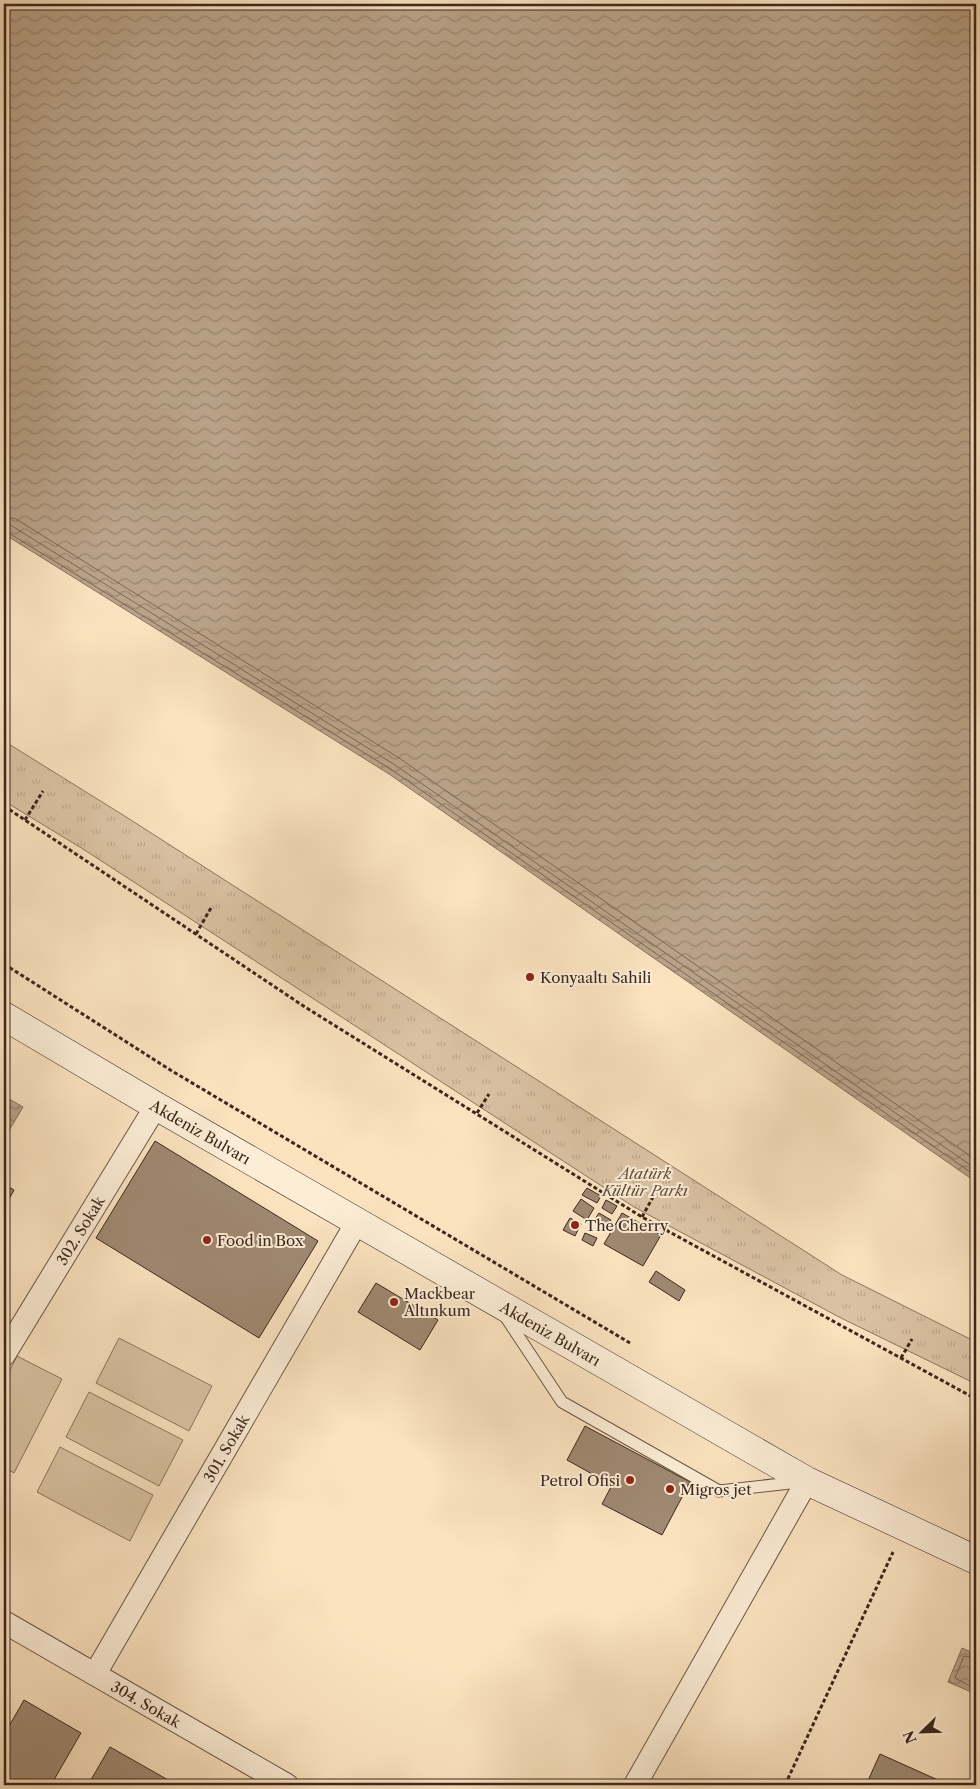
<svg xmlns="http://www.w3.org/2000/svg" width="980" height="1789" viewBox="0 0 980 1789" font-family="'Libre Caslon Text',serif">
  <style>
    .grass { fill: url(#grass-tufts); stroke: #8c7560 }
    .pitch { fill: #dbc3a4; stroke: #8c7560 }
    .water { fill: url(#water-waves); stroke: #88715e }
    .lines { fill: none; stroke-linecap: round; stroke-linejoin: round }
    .shore { stroke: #7b6553; stroke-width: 1 }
    .building { fill: #9f8972; stroke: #3c271d }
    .service-casing { stroke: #6c5646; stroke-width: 13 }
    .minor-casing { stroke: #6c5646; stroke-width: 24 }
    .secondary-casing { stroke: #3c271d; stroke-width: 29 }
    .path { stroke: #3c271d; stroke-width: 3; stroke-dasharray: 4 2.5; stroke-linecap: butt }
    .service { stroke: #fcedd6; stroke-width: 11 }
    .minor { stroke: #fcedd6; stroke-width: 22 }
    .secondary { stroke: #fcedd6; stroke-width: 28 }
    .poi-dot { fill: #8f2418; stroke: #fcedd6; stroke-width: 2 }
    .labels { text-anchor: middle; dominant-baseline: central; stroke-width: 4; stroke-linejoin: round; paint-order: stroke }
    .poi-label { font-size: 15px; fill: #3c271d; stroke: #fcedd6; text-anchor: start }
    .street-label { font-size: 15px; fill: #3c271d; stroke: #fcedd6 }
    .park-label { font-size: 15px; font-style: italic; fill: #644e3f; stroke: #fcedd6 }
  </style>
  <defs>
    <pattern id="grass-tufts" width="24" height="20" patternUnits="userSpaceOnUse" patternTransform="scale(1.25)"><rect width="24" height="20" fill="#dbc3a4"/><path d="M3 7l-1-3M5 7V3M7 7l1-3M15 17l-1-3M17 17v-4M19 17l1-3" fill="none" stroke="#bda88d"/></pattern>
    <pattern id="water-waves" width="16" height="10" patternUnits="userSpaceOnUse" patternTransform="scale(1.25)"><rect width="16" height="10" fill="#baa389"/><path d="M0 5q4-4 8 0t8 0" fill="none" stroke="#98856f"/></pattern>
  </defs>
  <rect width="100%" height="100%" fill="#fbe3c0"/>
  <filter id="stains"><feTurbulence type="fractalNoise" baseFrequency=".004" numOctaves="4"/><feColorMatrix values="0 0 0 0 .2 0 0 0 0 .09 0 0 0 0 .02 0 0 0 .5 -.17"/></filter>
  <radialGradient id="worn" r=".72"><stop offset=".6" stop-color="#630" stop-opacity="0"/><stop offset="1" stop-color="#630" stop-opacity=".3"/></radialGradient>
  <!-- grass -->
  <polygon class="grass" points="4,741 123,815 842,1275 976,1342 976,1384 839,1317 634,1207 83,849 4,801"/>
  <!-- pitch -->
  <g class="pitch">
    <polygon points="119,1338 212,1386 189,1431 96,1383"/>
    <polygon points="17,1356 62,1379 14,1473 4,1467 4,1382"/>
    <polygon points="89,1392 183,1440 159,1486 66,1437"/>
    <polygon points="60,1447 153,1495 130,1541 37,1492"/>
  </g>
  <!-- water -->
  <g class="water">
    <polygon points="4,4 976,4 976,1182 389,774 4,534"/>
    <polygon points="4,1096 23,1107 4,1139"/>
    <polygon points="962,1648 976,1654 976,1694 948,1682"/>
  </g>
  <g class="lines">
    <!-- shore -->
    <g class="shore">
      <polyline points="4,516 16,519 399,758 976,1160"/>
      <polyline points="4,524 12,526 395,765 976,1169"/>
      <polyline points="4,530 392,770 976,1176"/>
      <polyline points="976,1658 964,1656 955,1678 976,1689"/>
    </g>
  </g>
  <!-- building -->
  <g class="building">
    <polygon points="155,1141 318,1241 259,1338 96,1238"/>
    <polygon points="4,1184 14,1190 4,1208"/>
    <polygon points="587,1188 601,1196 597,1203 582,1195"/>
    <polygon points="581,1199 594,1208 587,1220 573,1211"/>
    <polygon points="606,1200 617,1206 612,1214 602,1208"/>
    <polygon points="599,1213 611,1220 605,1230 593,1222"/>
    <polygon points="622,1213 661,1235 643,1266 604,1244"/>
    <polygon points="570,1218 581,1224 575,1236 563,1230"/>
    <polygon points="585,1233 597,1238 593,1246 582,1240"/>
    <polygon points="656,1271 685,1290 679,1301 649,1282"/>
    <polygon points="376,1283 438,1320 420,1350 358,1312"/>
    <polygon points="585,1426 690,1482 662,1535 602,1504 612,1485 567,1460"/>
    <polygon points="24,1700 81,1733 51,1785 4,1785 4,1735"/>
    <polygon points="110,1747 177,1785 88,1785"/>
    <polygon points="880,1754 949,1785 866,1785"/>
  </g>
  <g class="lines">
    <!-- service casing -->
    <g class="service-casing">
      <polyline id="service" points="505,1316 562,1402 719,1491 799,1482"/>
    </g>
    <!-- minor casing -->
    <g class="minor-casing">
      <g id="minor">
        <path id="s1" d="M 4,1355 L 156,1106"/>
        <path id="s2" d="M 4,1622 L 287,1785"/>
        <path id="s3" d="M 95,1674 L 357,1222"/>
        <polyline points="635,1785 807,1481"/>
      </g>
    </g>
    <!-- secondary casing -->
    <g class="secondary-casing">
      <g id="secondary">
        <path id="s4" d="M 4,1016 L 156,1106 L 807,1481 L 976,1560"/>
      </g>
    </g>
    <!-- path -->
    <g class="path">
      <polyline points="4,806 305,1007 642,1217 976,1399"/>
      <polyline points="25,820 43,791"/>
      <polyline points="196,934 212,906"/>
      <polyline points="4,964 172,1071 630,1343"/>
      <polyline points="477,1113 489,1094"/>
      <polyline points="642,1217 653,1197"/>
      <polyline points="901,1358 912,1339"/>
      <polyline points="785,1785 893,1552"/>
    </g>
    <!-- service -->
    <use href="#service" class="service"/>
    <!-- minor -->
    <use href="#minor" class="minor"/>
    <!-- secondary -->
    <use href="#secondary" class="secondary"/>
  </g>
  <!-- markers -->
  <g class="poi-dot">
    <circle cx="530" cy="977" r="5"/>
    <circle cx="575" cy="1225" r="5"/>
    <circle cx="207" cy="1240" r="5"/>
    <circle cx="394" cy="1302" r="5"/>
    <circle cx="630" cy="1480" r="5"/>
    <circle cx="670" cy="1489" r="5"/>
  </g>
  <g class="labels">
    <!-- poi labels -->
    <g class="poi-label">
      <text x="540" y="977">Konyaaltı Sahili</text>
      <text x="585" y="1225">The Cherry</text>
      <text x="217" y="1240">Food in Box</text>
      <text x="404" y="1293">Mackbear<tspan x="404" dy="17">Altınkum</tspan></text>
      <text x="620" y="1480" text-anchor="end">Petrol Ofisi</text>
      <text x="680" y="1489">Migros jet</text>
    </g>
    <!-- street labels -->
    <g class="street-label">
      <text stroke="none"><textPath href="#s4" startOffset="228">Akdeniz Bulvarı</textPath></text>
      <text stroke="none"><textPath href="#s1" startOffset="146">302. Sokak</textPath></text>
      <text stroke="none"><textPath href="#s4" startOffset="632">Akdeniz Bulvarı</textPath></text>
      <text stroke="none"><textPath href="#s3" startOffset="261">301. Sokak</textPath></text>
      <text stroke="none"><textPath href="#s2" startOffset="164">304. Sokak</textPath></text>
    </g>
    <!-- park labels -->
    <g class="park-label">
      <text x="645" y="1173">Atatürk<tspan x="645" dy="17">Kültür Parkı</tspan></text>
    </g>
  </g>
  <!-- margin -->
  <rect width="980" height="1789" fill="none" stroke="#fbe3c0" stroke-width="20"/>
  <rect x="5" y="5" width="970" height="1779" fill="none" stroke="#3c271d" stroke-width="2.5"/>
  <rect x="10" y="10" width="960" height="1769" fill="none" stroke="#3c271d"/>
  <!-- north arrow -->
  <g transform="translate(922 1732) rotate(247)" stroke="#fcedd6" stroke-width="4" paint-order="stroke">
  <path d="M0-4L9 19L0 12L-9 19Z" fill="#3c271d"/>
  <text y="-8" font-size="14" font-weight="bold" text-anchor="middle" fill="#3c271d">N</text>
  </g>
  <rect width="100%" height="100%" filter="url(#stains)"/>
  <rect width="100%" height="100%" fill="url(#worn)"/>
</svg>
